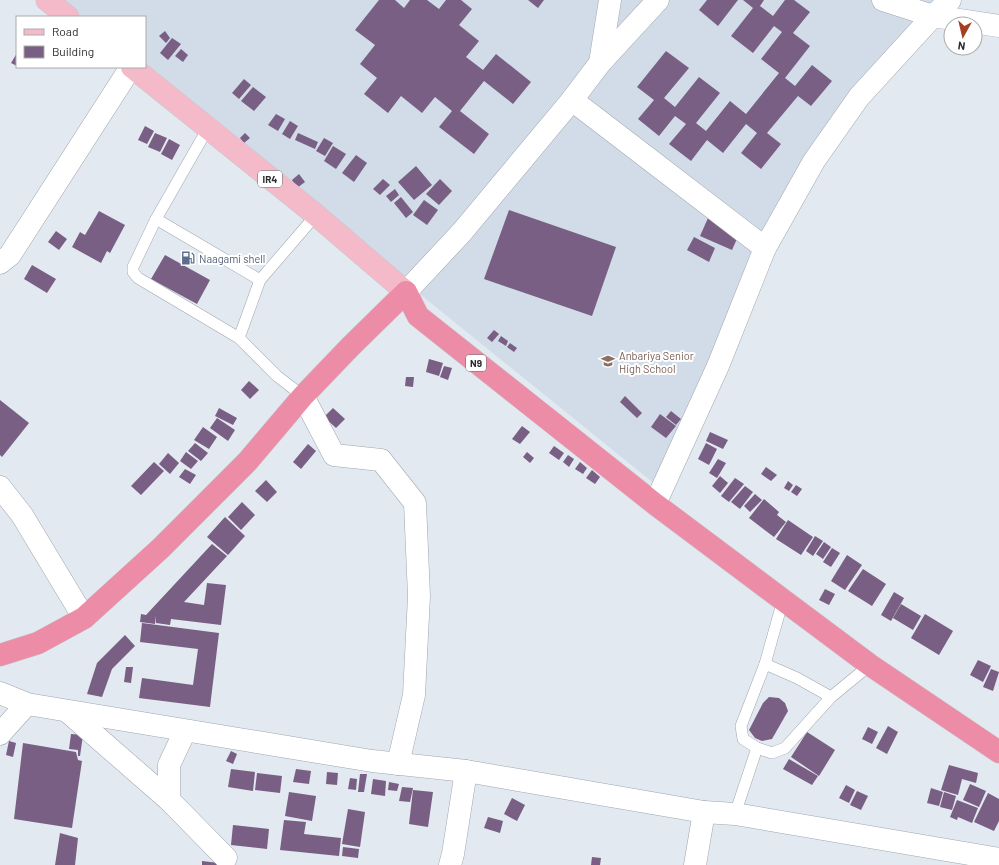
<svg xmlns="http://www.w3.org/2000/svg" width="999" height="865" viewBox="0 0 999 865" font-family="Barlow,sans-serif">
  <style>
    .built { fill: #d1dce8 }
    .building { fill: #785f83 }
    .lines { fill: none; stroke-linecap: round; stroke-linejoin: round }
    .lane-casing { stroke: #a0a6ad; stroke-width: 12 }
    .street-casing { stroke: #a0a6ad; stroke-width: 23 }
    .primary-casing { stroke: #c8c8c9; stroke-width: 23 }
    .highway-casing { stroke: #c8c8c9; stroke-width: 23 }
    .lane { stroke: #fff; stroke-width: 11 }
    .street { stroke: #fff; stroke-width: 22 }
    .primary { stroke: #f4baca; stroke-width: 22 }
    .highway { stroke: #ec8ca6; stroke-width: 22 }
    .labels { text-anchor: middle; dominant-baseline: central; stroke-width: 4; stroke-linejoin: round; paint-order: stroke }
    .shield { fill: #fff; stroke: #6b6c6e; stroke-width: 1 }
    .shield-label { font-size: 10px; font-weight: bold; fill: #2b2d30 }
    .service-label { font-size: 11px; fill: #4e5e75; stroke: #fff; text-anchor: start }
    .education-label { font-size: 11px; fill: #785e54; stroke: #fff; text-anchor: start }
  </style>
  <rect width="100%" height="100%" fill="#e3e9f0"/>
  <!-- built -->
  <polygon class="built" points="56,0 950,0 863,93 768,237 656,485 139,67 145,67 145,17 77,17"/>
  <!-- building -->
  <g class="building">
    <polygon points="379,0 395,0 404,8 410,0 427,0 439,9 446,0 461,0 472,9 459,25 479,41 466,57 483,70 496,54 531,82 513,104 484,81 460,111 489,134 474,154 439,127 452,111 435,97 422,113 401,96 388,113 364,94 377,78 360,64 375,45 355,30"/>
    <polygon points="528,0 544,0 538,8"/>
    <polygon points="707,0 738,0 718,26 699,10"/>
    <polygon points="743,0 764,0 760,6 773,16 785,0 794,0 810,12 793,33 810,46 785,78 795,86 812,65 832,81 811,106 798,96 767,133 781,144 761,169 741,153 757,133 746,124 723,153 707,140 691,161 669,144 686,124 675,116 659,136 638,119 654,100 637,87 666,51 689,68 664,98 675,107 699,77 720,93 696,123 706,131 730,101 746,114 779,73 761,59 782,32 774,26 753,53 731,36 753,8"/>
    <polygon points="165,31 170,38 166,43 159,36"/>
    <polygon points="172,38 181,44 168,60 160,53"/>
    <polygon points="181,49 188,55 183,62 175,56"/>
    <polygon points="17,53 17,66 11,63"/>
    <polygon points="244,79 251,85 239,99 232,93"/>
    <polygon points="253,87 266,97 254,111 241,101"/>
    <polygon points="276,114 285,119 278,131 268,125"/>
    <polygon points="290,121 298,126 290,139 282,134"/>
    <polygon points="145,126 154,131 147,144 138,140"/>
    <polygon points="155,133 167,138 160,152 148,147"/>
    <polygon points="245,133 250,138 244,143 240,138"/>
    <polygon points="298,133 318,142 315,149 295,140"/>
    <polygon points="324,138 333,143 325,156 316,151"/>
    <polygon points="169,139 180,145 172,160 161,154"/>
    <polygon points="333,146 346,154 336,169 324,161"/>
    <polygon points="356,155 367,163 354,182 342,173"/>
    <polygon points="416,166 432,185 414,200 398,182"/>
    <polygon points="299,174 305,182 297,188 292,180"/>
    <polygon points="383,179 390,185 380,195 373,189"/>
    <polygon points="440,179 452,191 439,205 426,194"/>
    <polygon points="395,189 399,195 391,202 386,196"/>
    <polygon points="401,197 413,212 406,218 394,203"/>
    <polygon points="424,200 438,210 427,225 413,215"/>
    <polygon points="509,210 616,247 592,316 484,279"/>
    <polygon points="99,211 125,225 110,253 107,251 101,263 72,247 80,232 85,235"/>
    <polygon points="708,218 740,232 732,250 700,236"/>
    <polygon points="56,231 67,239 59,250 48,242"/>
    <polygon points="694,237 715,248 709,262 687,250"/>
    <polygon points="165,255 210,280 197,304 151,279"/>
    <polygon points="32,265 56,279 47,293 24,279"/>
    <polygon points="494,330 499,334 492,342 487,338"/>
    <polygon points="501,336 508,341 506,346 498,341"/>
    <polygon points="510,343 517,348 514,352 507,347"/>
    <polygon points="429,359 443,363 439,376 426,372"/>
    <polygon points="444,366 452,368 448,380 440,377"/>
    <polygon points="406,377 414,377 413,387 405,386"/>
    <polygon points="249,381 259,390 250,399 241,390"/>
    <polygon points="625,396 642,413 637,418 620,402"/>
    <polygon points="0,400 29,423 2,457 0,455"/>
    <polygon points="219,408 237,418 233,425 215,416"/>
    <polygon points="333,408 345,419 336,428 324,417"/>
    <polygon points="671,411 681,419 676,425 666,417"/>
    <polygon points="660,414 676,426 666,438 651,427"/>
    <polygon points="217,418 235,430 228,441 210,428"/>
    <polygon points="522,426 530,432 520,444 512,439"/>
    <polygon points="203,427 217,437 209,449 194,440"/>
    <polygon points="710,432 728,440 723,449 706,441"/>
    <polygon points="195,443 208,453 201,461 188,451"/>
    <polygon points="706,443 717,449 709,465 698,459"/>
    <polygon points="308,444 316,451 301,469 293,462"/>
    <polygon points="554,446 564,453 559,460 549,453"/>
    <polygon points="186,452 198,461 191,469 180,461"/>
    <polygon points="527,452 534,458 530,463 523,457"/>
    <polygon points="168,453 179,463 170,474 159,464"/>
    <polygon points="568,455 574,459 569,467 563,462"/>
    <polygon points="718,459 726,463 717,478 709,473"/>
    <polygon points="154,462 164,471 141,495 131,486"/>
    <polygon points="580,462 587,468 583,474 575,469"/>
    <polygon points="766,467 777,475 771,481 761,474"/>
    <polygon points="185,469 196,475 190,484 179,477"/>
    <polygon points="592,470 600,477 595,484 586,478"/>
    <polygon points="720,476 728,483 720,493 712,486"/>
    <polygon points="735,478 744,484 729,502 721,496"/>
    <polygon points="266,480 277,492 267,502 255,491"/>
    <polygon points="788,481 793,485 789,491 784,488"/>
    <polygon points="796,485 802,489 797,496 791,492"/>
    <polygon points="745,486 753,492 740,509 731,502"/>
    <polygon points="755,494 762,500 750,512 744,506"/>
    <polygon points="764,499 779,512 777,515 786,522 774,537 749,518"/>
    <polygon points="242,502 255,515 241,530 228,517"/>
    <polygon points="225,517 245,536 228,555 207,537"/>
    <polygon points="788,520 813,537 801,555 776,539"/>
    <polygon points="815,536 823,541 813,556 806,551"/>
    <polygon points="824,542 831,547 823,559 816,554"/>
    <polygon points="212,544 227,556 184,602 204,605 207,583 226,585 221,625 171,619 170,625 156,623 156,616 155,624 140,622 141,614 146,615"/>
    <polygon points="832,548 840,553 831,567 823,562"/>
    <polygon points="847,555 862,565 845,590 831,581"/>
    <polygon points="863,569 886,584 872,606 848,591"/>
    <polygon points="825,589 835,594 829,605 819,600"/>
    <polygon points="894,592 904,598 891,621 881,615"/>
    <polygon points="901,604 921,616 913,630 893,618"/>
    <polygon points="925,614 953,631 939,655 911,638"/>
    <polygon points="142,623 219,633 210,707 139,698 142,678 193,685 198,649 140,642"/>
    <polygon points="125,635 135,646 112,669 102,697 87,694 97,663"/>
    <polygon points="978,660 991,666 983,682 970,675"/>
    <polygon points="126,667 133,667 131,683 124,682"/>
    <polygon points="991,669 999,672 993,691 983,687"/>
    <polygon points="769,697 779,698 785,703 788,711 772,739 762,741 755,738 749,730 763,703"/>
    <polygon points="888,726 898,732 887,754 876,748"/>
    <polygon points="868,727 878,732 872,744 862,739"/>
    <polygon points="807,732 835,750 819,776 791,757"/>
    <polygon points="71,734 83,735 80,756 78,756 78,750 69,749"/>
    <polygon points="9,741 16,743 13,757 6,755"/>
    <polygon points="23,743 76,752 78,760 82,761 72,828 14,819"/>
    <polygon points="231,751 237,754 233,764 226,761"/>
    <polygon points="789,759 818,776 812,785 783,769"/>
    <polygon points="949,765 978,773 976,783 962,779 958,795 941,790"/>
    <polygon points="231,769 255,772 253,791 228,787"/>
    <polygon points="296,769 311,771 309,784 293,782"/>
    <polygon points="327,772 338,773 337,785 326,784"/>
    <polygon points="257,773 282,776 280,793 255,790"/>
    <polygon points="360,774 367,774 364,792 358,792"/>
    <polygon points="350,778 357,779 356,790 348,789"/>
    <polygon points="373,779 386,781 385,796 371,794"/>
    <polygon points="389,782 399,784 397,791 388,790"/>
    <polygon points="970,784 986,791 979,807 963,800"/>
    <polygon points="846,785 855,790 849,803 839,798"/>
    <polygon points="402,787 413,788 410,802 399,801"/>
    <polygon points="931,788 943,792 939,806 927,803"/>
    <polygon points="413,790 433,792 428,827 409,824"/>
    <polygon points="857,791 868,796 861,810 850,805"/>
    <polygon points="289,792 316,796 312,821 285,816"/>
    <polygon points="944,792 956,796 952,810 940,807"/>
    <polygon points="988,793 999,799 999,821 994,831 974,822"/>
    <polygon points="512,798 525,805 517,821 504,814"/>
    <polygon points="957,800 978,808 972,823 958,817 957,820 950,817"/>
    <polygon points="348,809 365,812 360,847 342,844"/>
    <polygon points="488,817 503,821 500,833 484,828"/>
    <polygon points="284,820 306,822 304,834 341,838 339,856 280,850"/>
    <polygon points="233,825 269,829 267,849 231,845"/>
    <polygon points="60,833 78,838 75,865 55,865"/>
    <polygon points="343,847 359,849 358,858 342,856"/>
    <polygon points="592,857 601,858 600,865 591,865"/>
    <polygon points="202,861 227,864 227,865 202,865"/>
  </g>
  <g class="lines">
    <!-- lane casing -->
    <g class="lane-casing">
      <g id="lane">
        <polyline points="208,128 156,219 133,267 133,272 138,278 239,338 277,376 303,396"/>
        <polyline points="156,219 260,280"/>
        <polyline points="239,338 260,280 316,215"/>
        <polyline points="765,664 797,678 831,697 870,665"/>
        <polyline points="757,748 772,753 785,748 831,697"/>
        <polyline points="735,814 757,748 743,739 741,726 765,664 783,600"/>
      </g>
    </g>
    <!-- street casing -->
    <g class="street-casing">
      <g id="street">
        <polyline points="883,0 933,16 999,26"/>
        <polyline points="600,63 610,0"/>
        <polyline points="572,100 765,248"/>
        <polyline points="0,263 10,255 131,67"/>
        <polyline points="406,292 462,232 572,100 600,63 658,0"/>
        <polyline points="303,396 334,455 381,460 415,503 419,596 414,695 398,764"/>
        <polyline points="0,487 22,515 84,618"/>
        <polyline points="655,504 718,366 765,248 814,161 859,97 933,16 950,0"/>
        <polyline points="0,693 27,704 372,761 466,771 704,812 735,814 999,859"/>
        <polyline points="67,711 169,800"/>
        <polyline points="185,731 169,765 169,800 226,858"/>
        <polyline points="0,734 27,704"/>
        <polyline points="450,865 453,854 466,771"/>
        <polyline points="695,865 704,812"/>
      </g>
    </g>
    <!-- primary casing -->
    <g class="primary-casing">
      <g id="primary">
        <polyline points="47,0 68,17"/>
        <polyline points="132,67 316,215 406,292"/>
      </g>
    </g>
    <!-- highway casing -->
    <g class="highway-casing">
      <polyline id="highway" points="0,655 38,643 84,618 161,548 247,462 303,396 350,347 406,292 418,316 655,504 783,600 870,665 999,752"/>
    </g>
    <!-- lane -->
    <use href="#lane" class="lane"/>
    <!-- street -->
    <use href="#street" class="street"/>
    <!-- primary -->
    <use href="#primary" class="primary"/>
    <!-- highway -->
    <use href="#highway" class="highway"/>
  </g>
  <!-- icons -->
  <defs>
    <g id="fuel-bare" transform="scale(1.08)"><path d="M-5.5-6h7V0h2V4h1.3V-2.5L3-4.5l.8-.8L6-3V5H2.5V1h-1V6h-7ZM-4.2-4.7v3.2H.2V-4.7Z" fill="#5c6f8a" stroke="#fff" stroke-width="2.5" paint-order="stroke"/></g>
    <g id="school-bare" transform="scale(1.08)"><path d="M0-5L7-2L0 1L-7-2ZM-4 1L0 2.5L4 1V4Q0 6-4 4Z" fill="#8d6e63" stroke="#fff" stroke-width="2.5" paint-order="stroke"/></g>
  </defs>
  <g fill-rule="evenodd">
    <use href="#fuel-bare" x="188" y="258"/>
    <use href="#school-bare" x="608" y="361"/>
  </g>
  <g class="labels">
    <!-- shield labels -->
    <g class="shield">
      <rect x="258" y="171" width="24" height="16" rx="3"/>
      <rect x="466" y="355" width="20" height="16" rx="3"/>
    </g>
    <g class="shield-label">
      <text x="270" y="179">IR4</text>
      <text x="476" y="363">N9</text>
    </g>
    <!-- service labels -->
    <g class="service-label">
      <text x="199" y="258">Naagami shell</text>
    </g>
    <!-- education labels -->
    <g class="education-label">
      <text x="619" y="355">Anbariya Senior<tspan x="619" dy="13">High School</tspan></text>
    </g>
  </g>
  <!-- legend -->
  <rect x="16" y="16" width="130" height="52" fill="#ffffff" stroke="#aaabac"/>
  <rect x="24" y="29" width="20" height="6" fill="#f4baca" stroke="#aaabac"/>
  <text x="52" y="36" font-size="12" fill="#2b2d30">Road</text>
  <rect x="24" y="46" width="20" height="12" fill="#785f83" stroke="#aaabac"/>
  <text x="52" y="56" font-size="12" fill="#2b2d30">Building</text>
  <!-- north arrow -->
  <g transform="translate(963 36) rotate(188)"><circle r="19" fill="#ffffff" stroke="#aaabac"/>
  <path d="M0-3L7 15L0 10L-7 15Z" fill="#a63e22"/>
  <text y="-6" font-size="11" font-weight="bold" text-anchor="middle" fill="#2b2d30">N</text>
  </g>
</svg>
